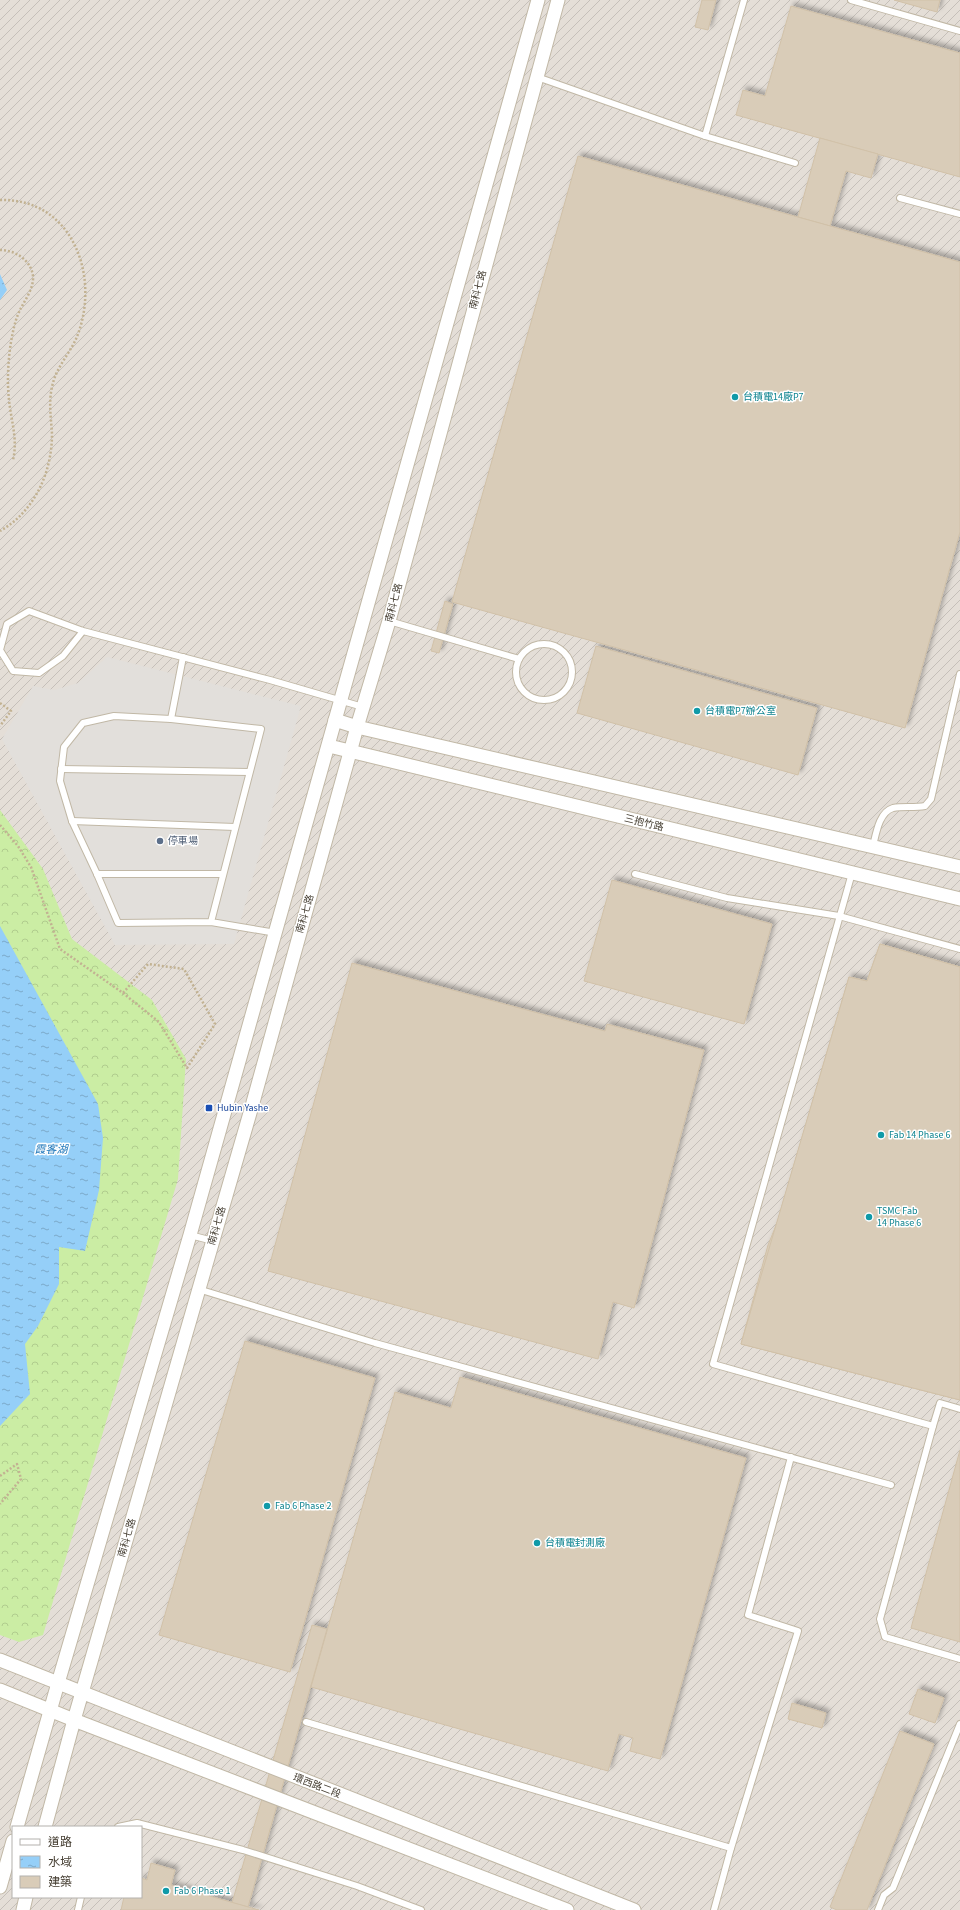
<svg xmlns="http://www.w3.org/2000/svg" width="960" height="1910" viewBox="0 0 960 1910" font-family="'Source Sans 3','Noto Sans TC',sans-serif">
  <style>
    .industrial { fill: url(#industrial-furrows); fill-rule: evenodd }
    .forest { fill: url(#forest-crowns) }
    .parking { fill: #e2dfdb }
    .water { fill: url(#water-ripples) }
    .building { fill: #d9ccb8; stroke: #d1c1a8; filter: url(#shadow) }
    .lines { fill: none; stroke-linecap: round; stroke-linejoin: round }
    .lane-casing { stroke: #c1b8a6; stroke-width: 8 }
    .street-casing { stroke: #c1b8a6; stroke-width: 15 }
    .path { stroke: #c2b292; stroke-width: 2.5; stroke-dasharray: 2 2; stroke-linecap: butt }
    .lane { stroke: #fff; stroke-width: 6 }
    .street { stroke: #fff; stroke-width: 13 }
    .culture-dot { fill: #0f9aa8; stroke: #fff; stroke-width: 1.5 }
    .service-dot { fill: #5c6f8a; stroke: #fff; stroke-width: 1.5 }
    .transit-dot { fill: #1a4fb4; stroke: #fff; stroke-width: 1.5 }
    .labels { text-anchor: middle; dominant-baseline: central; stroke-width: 3; stroke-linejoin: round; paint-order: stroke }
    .street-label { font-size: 10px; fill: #443d31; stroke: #fff }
    .culture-label { font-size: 10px; fill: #0d838f; stroke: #fff; text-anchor: start }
    .service-label { font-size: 10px; fill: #4e5e75; stroke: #fff; text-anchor: start }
    .transit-label { font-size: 10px; fill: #164399; stroke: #fff; text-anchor: start }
    .water-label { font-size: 11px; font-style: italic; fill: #2078bb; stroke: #fff }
  </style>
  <defs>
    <pattern id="industrial-furrows" width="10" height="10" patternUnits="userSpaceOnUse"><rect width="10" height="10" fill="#e4ded7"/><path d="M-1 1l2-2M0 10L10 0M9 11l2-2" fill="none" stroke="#c5bfb9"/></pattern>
    <pattern id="forest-crowns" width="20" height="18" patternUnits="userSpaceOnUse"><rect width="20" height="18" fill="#cbeda4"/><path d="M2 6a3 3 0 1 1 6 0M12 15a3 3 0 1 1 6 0" fill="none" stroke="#b0cc8e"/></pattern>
    <pattern id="water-ripples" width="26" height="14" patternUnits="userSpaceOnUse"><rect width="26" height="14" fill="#95cff8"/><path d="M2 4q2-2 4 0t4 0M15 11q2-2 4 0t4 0" fill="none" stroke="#7ba9c9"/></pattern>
    <filter id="shadow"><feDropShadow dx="3.5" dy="-3.5" stdDeviation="2" flood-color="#0004"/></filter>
  </defs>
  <rect width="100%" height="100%" fill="#f3eee1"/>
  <!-- industrial -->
  <path class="industrial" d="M 0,0 L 960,0 L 960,1910 L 0,1910 ZM 13,1827 L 141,1827 L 141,1897 L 13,1897 Z"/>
  <!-- forest -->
  <polygon class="forest" points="0,810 43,869 72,939 152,1000 186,1059 178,1179 43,1635 19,1642 0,1635"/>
  <!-- parking -->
  <polygon class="parking" points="107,657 301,706 234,944 115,945 2,739 33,686 54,690 78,683"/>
  <!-- water -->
  <g class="water">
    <polygon points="0,274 7,290 0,300"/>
    <polygon points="0,926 98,1104 103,1138 99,1190 85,1251 59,1247 59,1284 38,1326 25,1344 30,1394 0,1426"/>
  </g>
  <!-- building -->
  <g class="building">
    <polygon points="702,0 716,0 708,30 695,27"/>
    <polygon points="894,0 940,0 937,12"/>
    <polygon points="791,6 960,53 960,177 736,115 743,90 765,96"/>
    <polygon points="820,138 878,154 871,178 846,171 830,226 798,217"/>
    <polygon points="578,156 960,262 960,532 905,728 452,602"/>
    <polygon points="445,601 453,604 439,653 431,651"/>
    <polygon points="596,646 817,708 798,775 577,713"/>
    <polygon points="612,880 772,924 744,1024 584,981"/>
    <polygon points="880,944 960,967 960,1400 741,1344 768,1245 777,1223 849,977 867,981"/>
    <polygon points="880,944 960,967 960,1400 741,1344 849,977 867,981"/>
    <polygon points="352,963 605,1031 607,1024 704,1050 634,1308 613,1302 598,1359 268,1271"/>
    <polygon points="245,1341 375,1378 290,1672 159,1635"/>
    <polygon points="460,1377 746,1458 660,1759 630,1751 633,1738 619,1734 608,1771 311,1687 395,1392 451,1408"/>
    <polygon points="960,1450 960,1642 911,1628"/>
    <polygon points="312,1625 327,1629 248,1907 232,1903"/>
    <polygon points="918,1689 944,1698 935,1723 909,1714"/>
    <polygon points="792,1703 826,1713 822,1728 788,1719"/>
    <polygon points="900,1731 934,1744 867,1910 837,1910 830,1907"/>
    <polygon points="151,1863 175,1870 171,1885 259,1910 121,1910 124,1897 141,1897 141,1878 147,1880"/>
  </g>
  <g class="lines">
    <!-- lane casing -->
    <g class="lane-casing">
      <g id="lane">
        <polyline points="851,0 960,31"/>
        <polyline points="537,77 705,136 795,163"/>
        <polyline points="705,136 744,0"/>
        <polyline points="900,198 960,214"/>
        <polyline points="389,621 519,659"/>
        <polyline points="83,631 63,656 39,673 13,671 0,650 7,624 29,611 83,631 270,680 363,707"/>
        <circle cx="544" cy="672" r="28"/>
        <polyline points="171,719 183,657"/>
        <polyline points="61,769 249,772"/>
        <polyline points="72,821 235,827"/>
        <path d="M 873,846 C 876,834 879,812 893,808 C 903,806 914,808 925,806 L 931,799 L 960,674"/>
        <polyline points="852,873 713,1364 933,1426 940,1403 960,1409"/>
        <polyline points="97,874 223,874"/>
        <polyline points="635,874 727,898 839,916 960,949"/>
        <polyline points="211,922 261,729 171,719 114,716 83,723 64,747 60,781 72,821 97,874 118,923 211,922 276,933"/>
        <polyline points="190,1235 213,1241"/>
        <polyline points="198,1289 375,1343 891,1485"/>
        <polyline points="933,1426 880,1619 885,1637 960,1659"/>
        <polyline points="306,1722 731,1848"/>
        <polyline points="118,1827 137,1823 243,1850 357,1886 421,1910"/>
        <polyline points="78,1910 81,1897"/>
        <polyline points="714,1910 731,1848 798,1631 748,1615 791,1457"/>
        <polyline points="878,1910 884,1895 893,1888 960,1724"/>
      </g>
    </g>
    <!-- street casing -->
    <g class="street-casing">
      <g id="street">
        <polyline points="335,720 357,727 960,867"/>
        <polyline points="329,746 960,899"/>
        <polyline points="0,1660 634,1910"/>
        <polyline points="0,1690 74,1720 567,1910"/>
        <polyline points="17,1827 58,1683 190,1235 538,0"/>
        <polyline points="45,1827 74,1720 252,1106 357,727 389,621 558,0"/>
        <polyline points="0,1887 13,1841"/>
        <polyline points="23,1910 26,1897"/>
      </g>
    </g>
    <!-- path -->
    <g class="path">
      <path d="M 0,200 C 72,198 100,275 78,334 C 72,351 57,366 53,383 C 48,400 51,417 52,434 C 52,473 34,512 0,531"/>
      <path d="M 0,250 C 15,250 31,260 33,276 C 34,288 25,300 20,310 C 15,320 13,331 11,342 C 8,360 7,382 9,400 C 11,420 18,440 13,460"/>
      <polyline points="0,703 11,711 0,726"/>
      <polyline points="0,825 18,846 31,867 60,949 123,993 159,1022 187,1068 215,1024 184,969 148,964 123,993"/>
      <polyline points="0,1476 17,1464 21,1479 0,1504"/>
    </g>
    <!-- lane -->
    <use href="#lane" class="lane"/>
    <!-- street -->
    <use href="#street" class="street"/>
  </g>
  <!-- markers -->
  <g class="culture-dot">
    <circle cx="735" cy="397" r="4"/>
    <circle cx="697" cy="711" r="4"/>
    <circle cx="881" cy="1135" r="4"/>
    <circle cx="869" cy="1217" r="4"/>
    <circle cx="267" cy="1506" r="4"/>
    <circle cx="537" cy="1543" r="4"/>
    <circle cx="166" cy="1891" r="4"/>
  </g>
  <circle class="service-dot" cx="160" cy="841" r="4"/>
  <rect class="transit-dot" x="205" y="1104" width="8" height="8" rx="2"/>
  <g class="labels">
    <!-- street labels -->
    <g class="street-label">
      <text transform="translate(478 290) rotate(-75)">南科七路</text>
      <text transform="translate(394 603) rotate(-75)">南科七路</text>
      <text transform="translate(644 823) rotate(14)">三抱竹路</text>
      <text transform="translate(305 914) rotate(-74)">南科七路</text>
      <text transform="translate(217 1226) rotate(-74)">南科七路</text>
      <text transform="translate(127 1538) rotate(-74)">南科七路</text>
      <text transform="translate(317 1786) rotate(21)">環西路二段</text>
    </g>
    <!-- culture labels -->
    <g class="culture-label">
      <text x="743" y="397">台積電14廠P7</text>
      <text x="705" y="711">台積電P7辦公室</text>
      <text x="889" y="1135">Fab 14 Phase 6</text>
      <text x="877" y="1211">TSMC Fab<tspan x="877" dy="12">14 Phase 6</tspan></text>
      <text x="275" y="1506">Fab 6 Phase 2</text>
      <text x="545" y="1543">台積電封測廠</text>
      <text x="174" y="1891">Fab 6 Phase 1</text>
    </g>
    <!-- service labels -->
    <g class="service-label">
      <text x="168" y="841">停車場</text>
    </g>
    <!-- transit labels -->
    <g class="transit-label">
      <text x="217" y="1108">Hubin Yashe</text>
    </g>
    <!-- water labels -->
    <g class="water-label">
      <text x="51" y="1149">霞客湖</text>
    </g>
  </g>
  <!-- legend -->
  <rect x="12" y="1826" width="130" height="72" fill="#ffffff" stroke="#b4b1ad"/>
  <rect x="20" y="1839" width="20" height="6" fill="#ffffff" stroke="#b4b1ad"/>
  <text x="48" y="1846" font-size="12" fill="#443d31">道路</text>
  <rect x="20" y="1856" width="20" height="12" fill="url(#water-ripples)" stroke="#b4b1ad"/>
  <text x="48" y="1866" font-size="12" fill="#443d31">水域</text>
  <rect x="20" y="1876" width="20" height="12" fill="#d9ccb8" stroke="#b4b1ad"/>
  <text x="48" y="1886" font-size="12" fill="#443d31">建築</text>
</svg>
